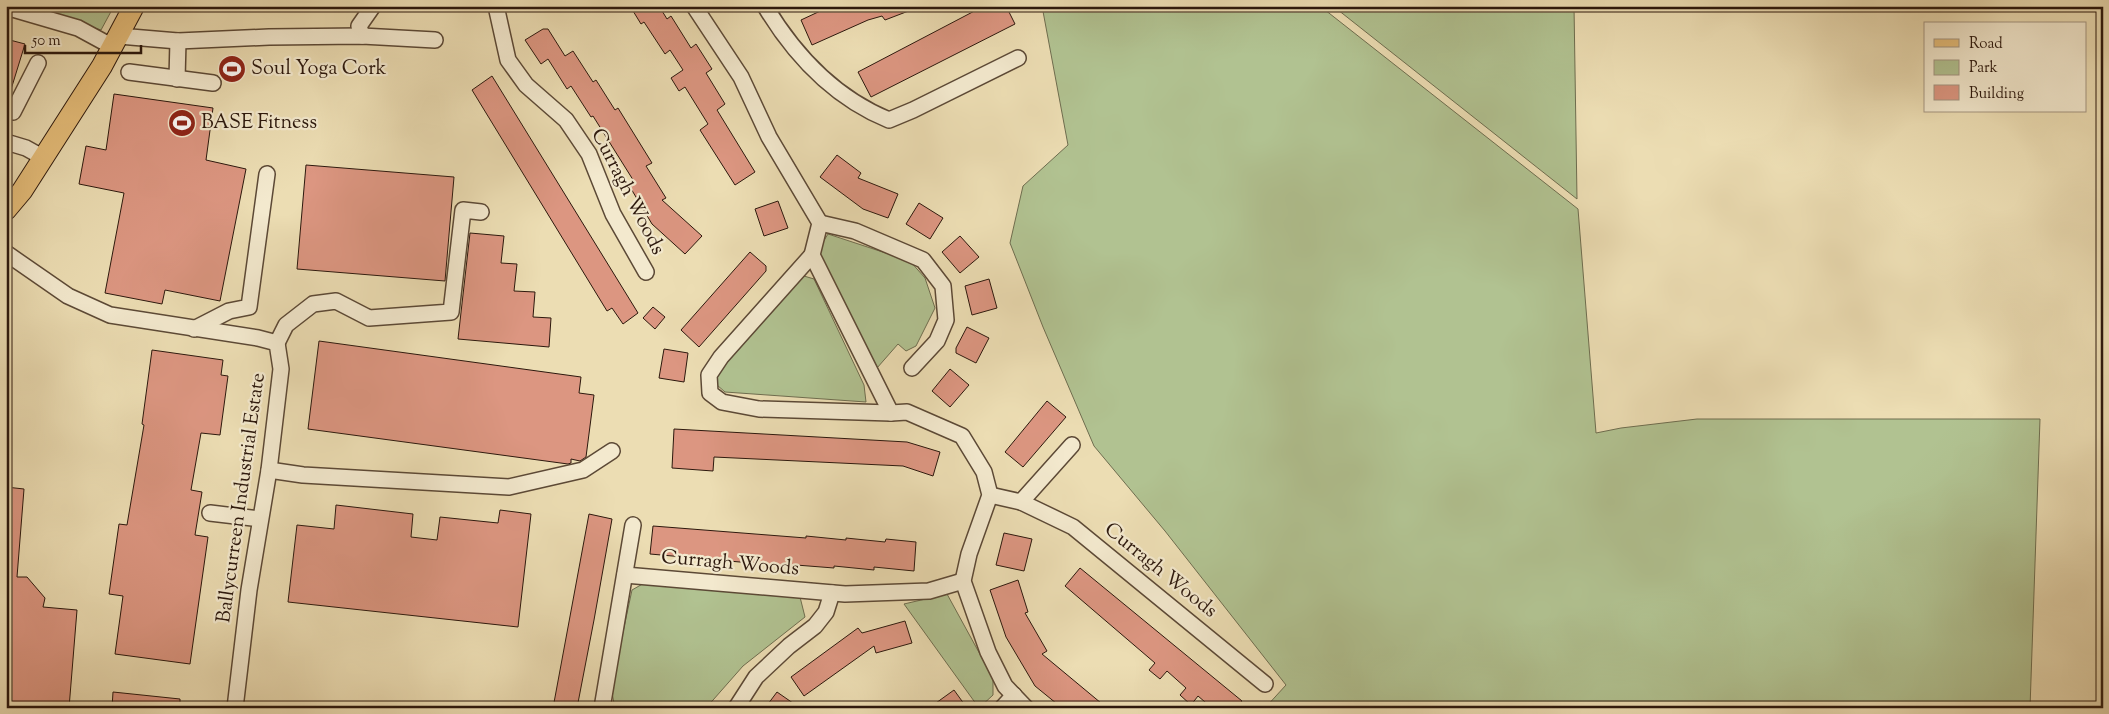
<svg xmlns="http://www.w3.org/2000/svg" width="2109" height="714" viewBox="0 0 2109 714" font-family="'Sorts Mill Goudy',serif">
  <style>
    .green { fill: #b1c291; stroke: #6e6d4f }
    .building { fill: #dc9681; stroke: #2c180d }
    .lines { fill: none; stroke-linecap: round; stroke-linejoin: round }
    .minor-casing { stroke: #5c4936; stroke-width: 18 }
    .major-casing { stroke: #2c180d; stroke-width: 22 }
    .minor { stroke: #f3e9ce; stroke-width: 15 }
    .major { stroke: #e6be7a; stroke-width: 20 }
    .labels { text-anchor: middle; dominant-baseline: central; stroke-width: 4.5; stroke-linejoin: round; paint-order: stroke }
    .poi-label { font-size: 20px; fill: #2c180d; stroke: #f3e9ce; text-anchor: start }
    .street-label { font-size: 20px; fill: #2c180d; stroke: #f3e9ce }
  </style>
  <rect width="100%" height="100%" fill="#ecddb3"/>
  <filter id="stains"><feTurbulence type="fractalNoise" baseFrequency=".004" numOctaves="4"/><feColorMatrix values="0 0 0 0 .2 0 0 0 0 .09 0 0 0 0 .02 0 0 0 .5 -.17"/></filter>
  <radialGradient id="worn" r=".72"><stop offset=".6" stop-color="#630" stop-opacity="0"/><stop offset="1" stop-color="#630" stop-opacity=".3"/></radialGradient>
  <!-- green -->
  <g class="green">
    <polygon points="45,6 114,6 101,30 43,11"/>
    <polygon points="1042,6 1320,6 1578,209 1596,433 1621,428 1697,419 2040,419 2030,708 1265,708 1286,685 1165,531 1094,446 1043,327 1010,243 1023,186 1068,145"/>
    <polygon points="1333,6 1574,6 1577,199"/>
    <polygon points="828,234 910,261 925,278 935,308 916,346 906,351 898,344 877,368 818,250"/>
    <polygon points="804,276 814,279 864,385 866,402 725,392 717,385 717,371"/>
    <polygon points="646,582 800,597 805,617 743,666 706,708 615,708 611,688 632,590"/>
    <polygon points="947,594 993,678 993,695 979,708 904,604"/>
  </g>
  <!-- building -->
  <g class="building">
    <polygon points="630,6 659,6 667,19 671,16 691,48 696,44 712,69 706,73 725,104 717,110 755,172 735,185 700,130 708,124 685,87 679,91 671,78 683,70 670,50 665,54 644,22 641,24"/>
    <polygon points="831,6 919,6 919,7 885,20 882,16 868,20 812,45 801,20"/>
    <polygon points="984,6 1006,6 1015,24 871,97 858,72"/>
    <polygon points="543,29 548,29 565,56 573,51 593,82 596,80 615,110 618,108 652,163 646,166 666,198 662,200 702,236 685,254 652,224 630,187 635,183 593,116 591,117 571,86 567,89 548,59 541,64 525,40"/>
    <polygon points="6,39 25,44 9,96 6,95"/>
    <polygon points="492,76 638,313 623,324 612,308 607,311 472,90"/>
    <polygon points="114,94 213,108 206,160 246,169 220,301 165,290 162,304 105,293 124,193 79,184 86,146 106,150"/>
    <polygon points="837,155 861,173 858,178 898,194 888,218 863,209 820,177"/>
    <polygon points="306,165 454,177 445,281 297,269"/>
    <polygon points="778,201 788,228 764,236 755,209"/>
    <polygon points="919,203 943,218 930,239 906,224"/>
    <polygon points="470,233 504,236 501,263 517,264 514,291 535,292 533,317 551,318 549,347 458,339"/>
    <polygon points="960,236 979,257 960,273 942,252"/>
    <polygon points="750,252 766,266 766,271 699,347 681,330"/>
    <polygon points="989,279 997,308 972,315 965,286"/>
    <polygon points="653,307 665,317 655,329 643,318"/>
    <polygon points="967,327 989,338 976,363 956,353 956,348"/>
    <polygon points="319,341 581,377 579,393 594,395 586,457 580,461 571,459 571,463 568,464 308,429"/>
    <polygon points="664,349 688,353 684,382 659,378"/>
    <polygon points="152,350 223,360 221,375 228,376 220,435 201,433 191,490 202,492 195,535 208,537 190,664 115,654 123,596 109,594 119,524 127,525 144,425 142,424"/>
    <polygon points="950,369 969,385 950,407 932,391"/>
    <polygon points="1047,401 1066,417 1023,467 1005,452"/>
    <polygon points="674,429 907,442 940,452 933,476 903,466 714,457 713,471 672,468"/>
    <polygon points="6,487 24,489 17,577 27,577 45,598 43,607 77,610 69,708 6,708"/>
    <polygon points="336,505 413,514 411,537 437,540 440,517 498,523 500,510 531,514 518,627 288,602 297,525 334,529"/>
    <polygon points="589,514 612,519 594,620 577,708 553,708"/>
    <polygon points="653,526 806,538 806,536 846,540 846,538 885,542 886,539 916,542 914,571 874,567 874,570 834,566 834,568 796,565 796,567 650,554"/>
    <polygon points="1004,533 1032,539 1024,571 996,565"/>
    <polygon points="1080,568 1242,701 1236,708 1212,708 1198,696 1191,705 1180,695 1186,688 1167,671 1160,679 1149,670 1155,663 1065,586"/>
    <polygon points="1018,580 1028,612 1025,613 1047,651 1042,654 1107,708 1062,708 1035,686 1006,637 990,590"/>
    <polygon points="905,621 912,643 876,653 874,646 804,696 791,677 858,628 862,633"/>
    <polygon points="954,690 967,708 929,708"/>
    <polygon points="113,692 180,699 180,708 112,708"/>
    <polygon points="777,692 800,708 765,708"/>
  </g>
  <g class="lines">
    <!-- minor casing -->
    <g class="minor-casing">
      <g id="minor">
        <polyline points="496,6 508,60 526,85 566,120 589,154 613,214 646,272"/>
        <polyline points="694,6 741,77 769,137 820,223 812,255 891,413 907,412 962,436 984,472 990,495 969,554 963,581 988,652 1005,686 1026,708"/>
        <path d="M 765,6 C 795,56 835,98 889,120 L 913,110 L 1018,58"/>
        <polyline points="6,7 78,28 113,47"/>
        <polyline points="119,36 178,41 269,37 362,36 435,40"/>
        <polyline points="362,36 359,26 373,6"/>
        <polyline points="129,72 213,83"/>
        <polyline points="177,79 178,41"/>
        <polyline points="6,110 13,112 38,63"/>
        <polyline points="6,142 26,148 44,158"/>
        <polyline points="820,223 855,231 923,260 943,286 946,320 937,341 912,368"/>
        <polyline points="6,253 68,296 110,315 258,338 277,343 281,369 269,470 249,590 235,708"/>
        <polyline points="812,255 721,357 709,375 710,393 722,402 759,409 891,413"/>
        <polyline points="194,329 229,311 249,307 267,174"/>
        <polyline points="277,343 286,325 313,304 336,301 369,318 451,312 463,210 481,212"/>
        <polyline points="269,470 303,475 509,487 583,470 612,451"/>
        <polyline points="990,495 1021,502 1073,527 1265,684"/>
        <polyline points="1021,502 1072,445"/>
        <polyline points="210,513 260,519"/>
        <polyline points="625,575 845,594 929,591 963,581"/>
        <polyline points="602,708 633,525"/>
        <polyline points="736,708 756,677 789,646 815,626 826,612 832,593"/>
        <polyline points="1002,708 1014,695"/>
      </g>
    </g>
    <!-- major casing -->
    <g class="major-casing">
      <polyline id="major" points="6,210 22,191 102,66 134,6"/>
    </g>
    <!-- minor -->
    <use href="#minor" class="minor"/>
    <!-- major -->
    <use href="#major" class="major"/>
  </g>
  <!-- icons -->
  <defs>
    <g id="stadium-disc" transform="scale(1.4375)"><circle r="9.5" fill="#8f2418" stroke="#f3e9ce"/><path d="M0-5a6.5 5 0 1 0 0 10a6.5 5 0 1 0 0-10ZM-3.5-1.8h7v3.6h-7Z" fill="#fff"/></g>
  </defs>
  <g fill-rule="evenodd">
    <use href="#stadium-disc" x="232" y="69"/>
    <use href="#stadium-disc" x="182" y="123"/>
  </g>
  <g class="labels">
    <!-- poi labels -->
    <g class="poi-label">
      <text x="251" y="69">Soul Yoga Cork</text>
      <text x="201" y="123">BASE Fitness</text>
    </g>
    <!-- street labels -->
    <g class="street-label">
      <text transform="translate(627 192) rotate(63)">Curragh Woods</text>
      <text transform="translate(242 498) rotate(-82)">Ballycurreen Industrial Estate</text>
      <text transform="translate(730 564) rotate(5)">Curragh Woods</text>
      <text transform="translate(1160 571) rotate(39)">Curragh Woods</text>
    </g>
  </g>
  <!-- margin -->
  <rect width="2109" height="714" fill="none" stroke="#ecddb3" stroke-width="25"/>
  <rect x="8" y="8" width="2094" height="699" fill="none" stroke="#2c180d" stroke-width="2.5"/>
  <rect x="12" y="12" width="2084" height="689" fill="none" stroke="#2c180d"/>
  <!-- legend -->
  <rect x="1924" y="22" width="162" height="90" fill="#f3e9ce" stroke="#a39581"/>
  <rect x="1934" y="39" width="25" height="8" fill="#e6be7a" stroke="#a39581"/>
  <text x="1969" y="48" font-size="15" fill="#2c180d">Road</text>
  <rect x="1934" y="60" width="25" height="15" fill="#b1c291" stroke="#a39581"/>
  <text x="1969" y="72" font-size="15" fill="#2c180d">Park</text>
  <rect x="1934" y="85" width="25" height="15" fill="#dc9681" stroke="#a39581"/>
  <text x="1969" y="98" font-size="15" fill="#2c180d">Building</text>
  <!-- scale -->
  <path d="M25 45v8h116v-8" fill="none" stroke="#2c180d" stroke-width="2.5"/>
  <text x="32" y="45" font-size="15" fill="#2c180d" stroke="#f3e9ce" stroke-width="4" paint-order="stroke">50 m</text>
  <rect width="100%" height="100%" filter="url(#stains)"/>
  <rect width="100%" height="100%" fill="url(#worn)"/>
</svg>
